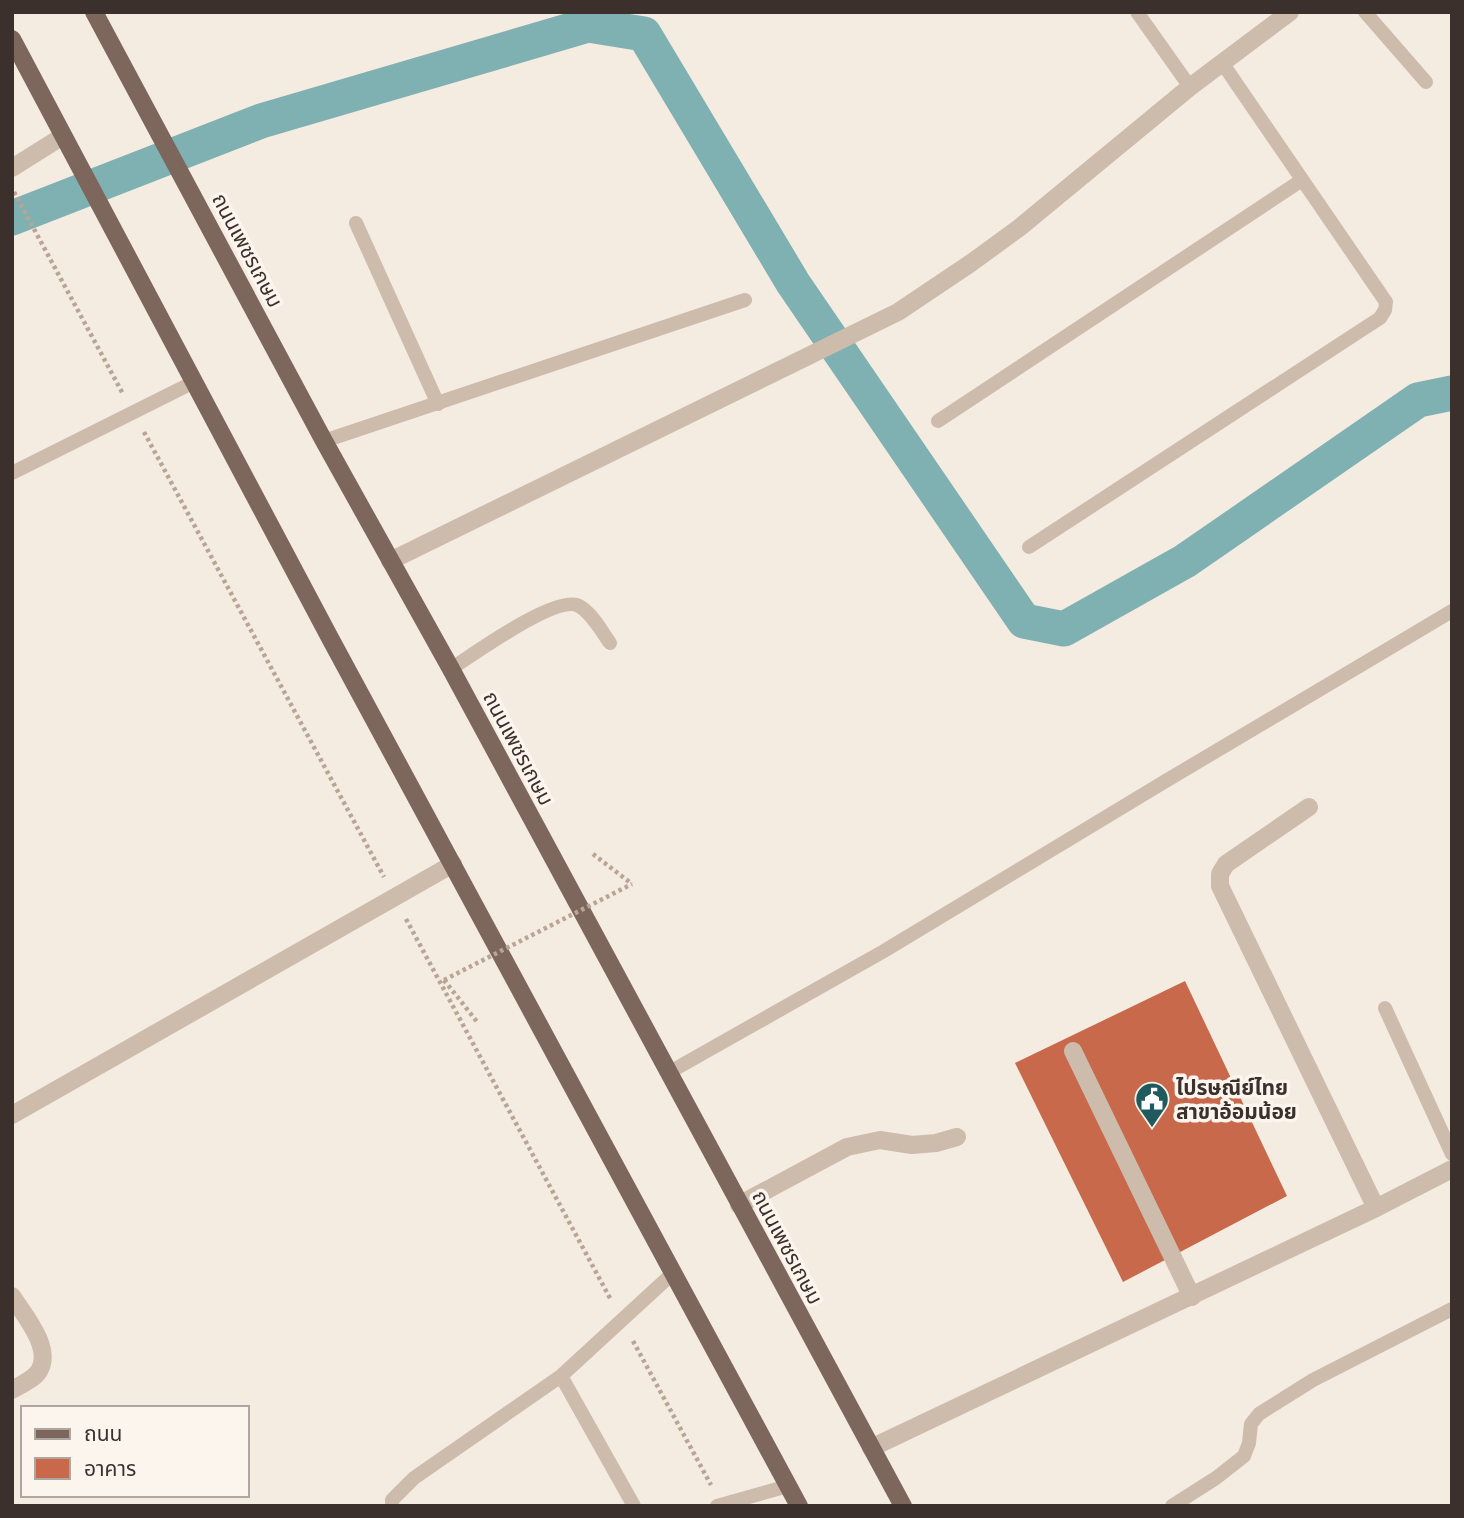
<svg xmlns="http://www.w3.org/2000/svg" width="1464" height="1518" viewBox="0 0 1464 1518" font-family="Mulish,'Noto Sans Thai',sans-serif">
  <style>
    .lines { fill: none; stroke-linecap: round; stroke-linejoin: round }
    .canal { stroke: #7fb0b2; stroke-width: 35 }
    .building { fill: #c8694b }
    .path { stroke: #b9a596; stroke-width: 4.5; stroke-dasharray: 3.5 3.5; stroke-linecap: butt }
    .lane { stroke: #cdbbac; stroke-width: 14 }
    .street { stroke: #cdbbac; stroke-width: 18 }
    .primary { stroke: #7d675c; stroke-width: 18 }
    .path-bridge { stroke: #b9a596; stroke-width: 4.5; stroke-dasharray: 3.5 3.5; stroke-linecap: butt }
    .labels { text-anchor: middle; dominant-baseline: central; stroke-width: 7; stroke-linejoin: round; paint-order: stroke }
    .street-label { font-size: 21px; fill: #3b302b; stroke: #fbf5ee }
    .poi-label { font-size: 21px; font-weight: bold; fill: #3b302b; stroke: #fbf5ee; text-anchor: start }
  </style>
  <rect width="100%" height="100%" fill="#f4ebe1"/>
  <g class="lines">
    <!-- canal -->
    <polyline class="canal" points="12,218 261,121 588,25 644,34 793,283 1024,621 1064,629 1185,561 1418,400 1452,393"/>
  </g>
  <!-- building -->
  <polygon class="building" points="1185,981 1287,1196 1123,1282 1015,1063"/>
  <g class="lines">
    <!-- path -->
    <g class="path">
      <polyline points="14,192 123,394"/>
      <polyline points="144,432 384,877"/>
      <polyline points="593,854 632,884"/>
      <polyline points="406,919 611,1300"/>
      <polyline points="444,980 478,1023"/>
      <polyline points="633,1341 711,1485"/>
    </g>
    <!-- lane -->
    <g class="lane">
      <polyline points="1137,12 1190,87"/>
      <polyline points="1365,12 1426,82"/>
      <polyline points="356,223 438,404"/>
      <polyline points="938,421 1302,180"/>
      <polyline points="324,441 745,300"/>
      <polyline points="12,473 194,382"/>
      <polyline points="1029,547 1380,318 1385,310 1386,302 1223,64"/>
      <path d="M 451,669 C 472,655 557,594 579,606 C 592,613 602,632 610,643"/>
      <polyline points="1385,1008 1452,1154"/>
      <polyline points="668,1073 884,951 1164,782 1452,611"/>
      <polyline points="561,1376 634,1506"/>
      <polyline points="392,1506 392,1500 414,1478 561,1376 673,1273"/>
      <polyline points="717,1506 788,1486"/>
      <polyline points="1172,1506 1216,1478 1244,1456 1249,1443 1251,1424 1259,1414 1313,1380 1452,1309"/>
    </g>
    <!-- street -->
    <g class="street">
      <polyline points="12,168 63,136"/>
      <polyline points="390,561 898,312 971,263 1019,228 1190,87 1290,12"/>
      <polyline points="1309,807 1226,864 1220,874 1220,886 1376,1208"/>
      <polyline points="1073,1051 1192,1297"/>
      <polyline points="12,1115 453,864"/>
      <polyline points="739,1205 847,1147 880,1140 912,1145 936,1143 957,1137"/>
      <path d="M 12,1296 C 24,1315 53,1348 39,1371 C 34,1379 21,1385 12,1390"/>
      <polyline points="871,1448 1376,1208 1452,1169"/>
    </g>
    <!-- primary -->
    <g class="primary">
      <polyline points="94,12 324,441 451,669 903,1506"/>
      <polyline points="12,39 330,638 799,1506"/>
    </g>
    <!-- path-bridge -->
    <polyline class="path-bridge" points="444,980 632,884"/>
  </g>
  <!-- icons -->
  <defs>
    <g id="civic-pin" transform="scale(1.75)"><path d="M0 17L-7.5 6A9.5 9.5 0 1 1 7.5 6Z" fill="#1f5a5e" stroke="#fbf5ee"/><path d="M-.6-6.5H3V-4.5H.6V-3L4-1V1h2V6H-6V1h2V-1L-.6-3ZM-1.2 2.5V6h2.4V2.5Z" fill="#fff"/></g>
  </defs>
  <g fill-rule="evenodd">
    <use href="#civic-pin" x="1152" y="1099"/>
  </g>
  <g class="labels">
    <!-- street labels -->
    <g class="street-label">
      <text transform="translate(248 250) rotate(62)">ถนนเพชรเกษม</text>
      <text transform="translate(519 748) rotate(62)">ถนนเพชรเกษม</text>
      <text transform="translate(788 1247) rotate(62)">ถนนเพชรเกษม</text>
    </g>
    <!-- poi labels -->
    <g class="poi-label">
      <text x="1176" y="1087">ไปรษณีย์ไทย<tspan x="1176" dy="24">สาขาอ้อมน้อย</tspan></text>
    </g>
  </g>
  <!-- border -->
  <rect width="1464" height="1518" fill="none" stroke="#3b302b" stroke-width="28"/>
  <!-- legend -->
  <rect x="21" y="1406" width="228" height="91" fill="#fbf5ee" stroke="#aea6a0" stroke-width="2"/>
  <rect x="35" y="1429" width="35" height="10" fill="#7d675c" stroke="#aea6a0" stroke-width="2"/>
  <text x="84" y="1441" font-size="21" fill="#3b302b">ถนน</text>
  <rect x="35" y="1458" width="35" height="21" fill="#c8694b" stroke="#aea6a0" stroke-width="2"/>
  <text x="84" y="1476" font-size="21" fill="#3b302b">อาคาร</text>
</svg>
